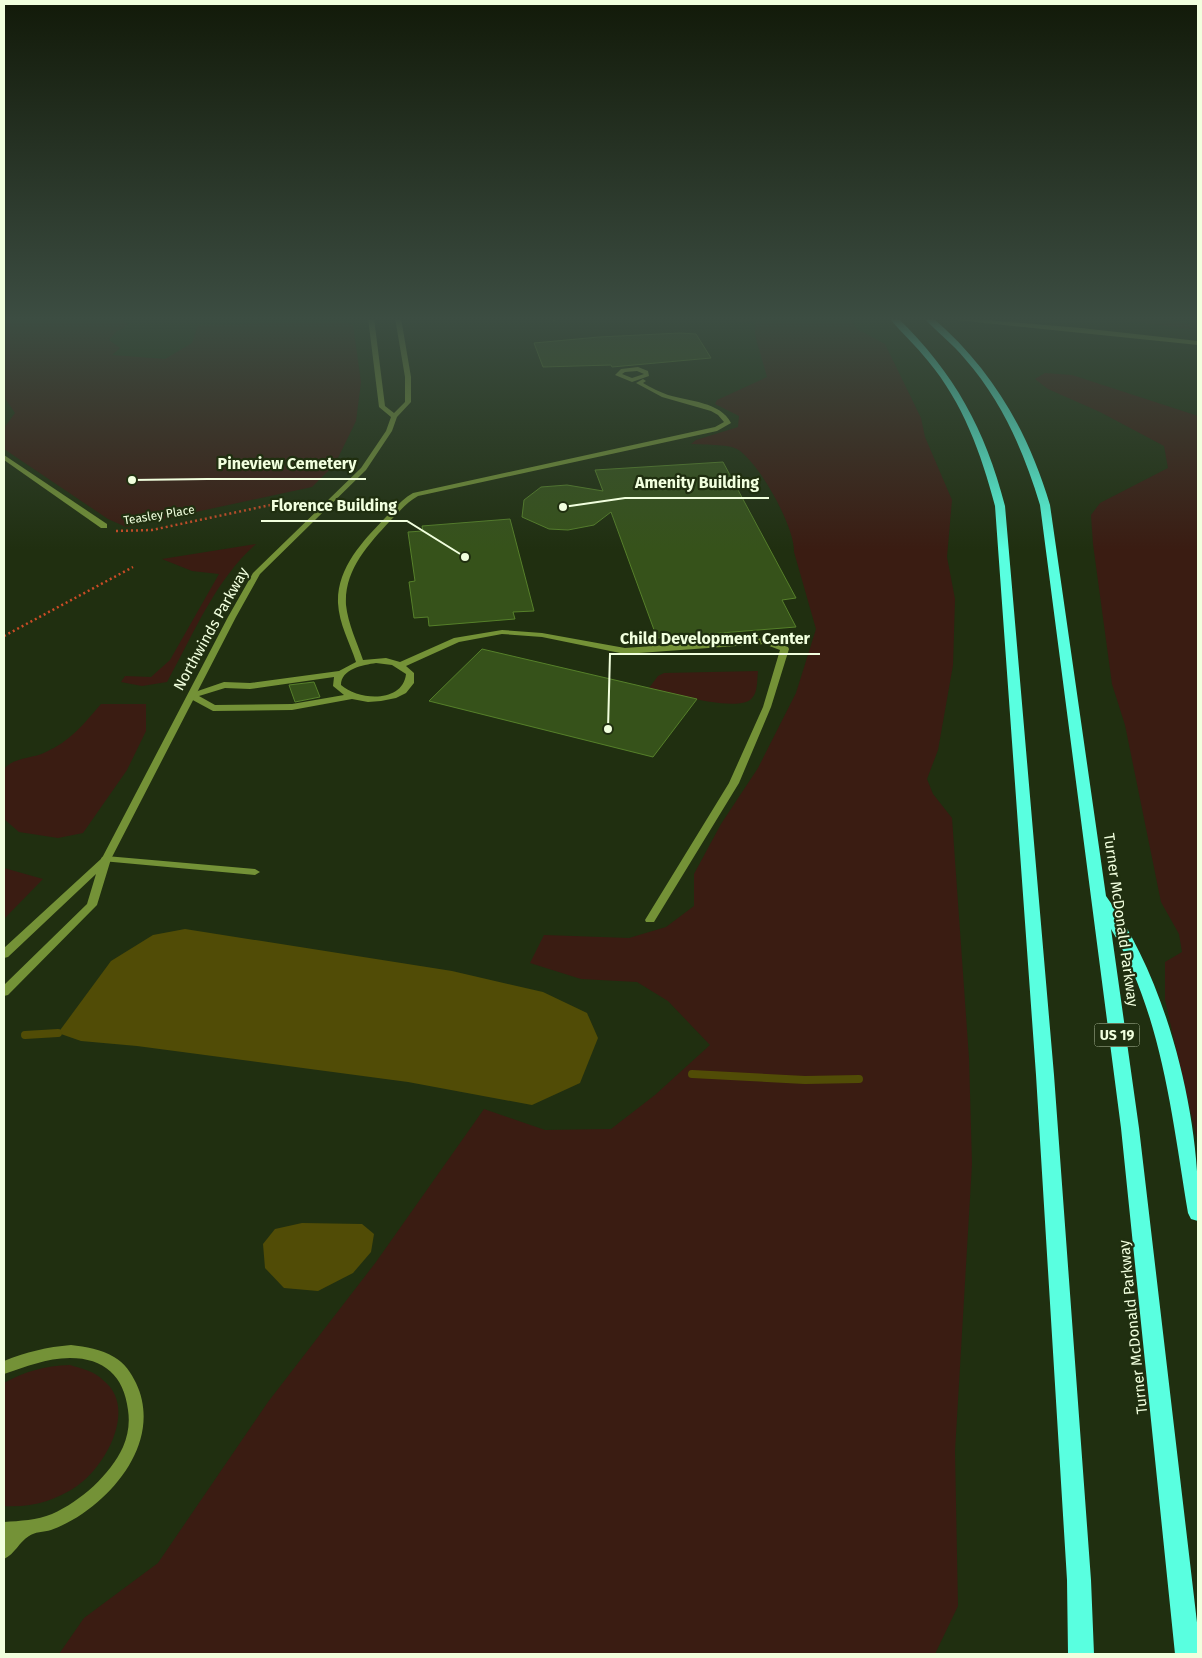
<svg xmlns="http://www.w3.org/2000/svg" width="1202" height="1658" viewBox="0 0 1202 1658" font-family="'Fira Sans',sans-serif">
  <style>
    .green { fill: #3a1c12 }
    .water { fill: #514c06 }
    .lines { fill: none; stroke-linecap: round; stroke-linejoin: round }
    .stream { stroke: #514c06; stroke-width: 8 }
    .building { fill: #36521a; stroke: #56802a }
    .path { stroke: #cb4c26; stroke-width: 2.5; stroke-dasharray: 2 3; stroke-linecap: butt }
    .service { fill: #749237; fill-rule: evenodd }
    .minor { fill: #749237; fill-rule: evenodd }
    .tertiary { fill: #749237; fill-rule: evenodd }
    .motorway { fill: #59ffe0; fill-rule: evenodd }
    .labels { text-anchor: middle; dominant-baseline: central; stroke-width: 4.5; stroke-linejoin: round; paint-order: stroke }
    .far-street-label { font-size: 12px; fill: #f1ffde; stroke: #202f10 }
    .shield { fill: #202f10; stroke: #b2c1a0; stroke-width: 1 }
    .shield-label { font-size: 14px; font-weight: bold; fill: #f1ffde }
    .street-label { font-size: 15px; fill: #f1ffde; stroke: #202f10 }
    .leader { fill: none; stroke: #f1ffde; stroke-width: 2 }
    .callout-dot { fill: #f1ffde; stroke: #202f10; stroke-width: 2 }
    .callout-label { font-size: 16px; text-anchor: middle; font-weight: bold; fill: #f1ffde; stroke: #202f10; stroke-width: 4.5; stroke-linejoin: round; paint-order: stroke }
  </style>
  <rect width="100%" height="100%" fill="#202f10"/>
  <!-- green -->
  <g class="green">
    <polygon points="4,318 121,318 128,325 116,332 109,340 120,348 112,355 165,359 192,343 198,325 343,322 353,325 361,382 356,421 335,464 312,487 126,527 108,519 4,449 4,428 15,413 4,397"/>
    <path d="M 710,318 L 849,318 L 857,329 L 885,344 L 921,418 L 925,437 L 952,500 L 947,557 L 955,599 L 953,665 L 938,750 L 927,779 L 933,794 L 952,818 L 969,1058 L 972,1164 L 955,1451 L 958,1606 L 935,1654 L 59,1654 L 84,1618 L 158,1563 L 268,1402 L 376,1262 L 484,1109 L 545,1130 L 611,1129 L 655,1095 L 710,1045 L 668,1001 L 637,982 L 581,979 L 530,963 L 544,935 L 629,938 L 666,927 L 694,906 L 694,874 L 721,824 L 758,768 L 796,693 L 816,629 L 794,552 C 795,527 759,462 737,449 C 729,444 701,445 691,444 L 696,440 L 738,427 L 739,416 L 715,404 L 717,400 L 767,377 L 755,335 L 755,322 Z"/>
    <polygon points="1109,318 1165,318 1190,325 1190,329"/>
    <polygon points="1045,373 1072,375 1198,416 1198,1144 1165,1000 1165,962 1182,952 1179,934 1161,902 1125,725 1112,684 1093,544 1091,515 1100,503 1168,468 1164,446 1100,412 1048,389 1035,379"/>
    <path d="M 256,544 C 215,580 193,635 167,682 L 142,686 L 121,682 L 125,676 L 151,677 L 170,660 L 219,574 L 192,571 L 162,559 Z"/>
    <path d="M 758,671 C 757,679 758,692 752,698 C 739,714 668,692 649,688 L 658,676 L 664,673 Z"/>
    <path d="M 101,704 L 146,704 L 146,731 L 127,770 L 83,833 L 58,838 L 19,832 L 4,819 L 4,769 C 14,757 32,759 46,752 C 69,742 85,723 101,704 Z"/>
    <polygon points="4,868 43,879 4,919"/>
    <path d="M 70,1365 C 83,1369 94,1371 104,1381 C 138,1409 105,1467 77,1486 C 55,1501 30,1508 4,1506 L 4,1383 C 26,1371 44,1366 70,1365 Z"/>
  </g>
  <!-- water -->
  <g class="water">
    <polygon points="185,929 452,971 543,992 587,1013 598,1038 580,1083 532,1105 408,1082 137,1046 81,1041 58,1033 111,961 153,935"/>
    <polygon points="302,1223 362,1224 374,1234 371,1252 353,1273 318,1291 284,1288 265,1268 263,1244 275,1229"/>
  </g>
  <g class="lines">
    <!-- stream -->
    <g class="stream">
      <polyline points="25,1035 58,1033"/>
      <polyline points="692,1074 805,1080 859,1079"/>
    </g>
  </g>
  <!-- building -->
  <g class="building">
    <polygon points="680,333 696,334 711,358 612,367 611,365 543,367 534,343 599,337"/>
    <polygon points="723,462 796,598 782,600 796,627 657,638 611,512 594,525 568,530 549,529 522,517 524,500 541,487 567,485 603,491 595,470"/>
    <polygon points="510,519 534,611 513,612 515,619 429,626 428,617 414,618 409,582 415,581 408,532 423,531 422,526"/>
    <polygon points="482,649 649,688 697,699 653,757 429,701"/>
    <polygon points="314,682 320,697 295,702 289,685"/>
  </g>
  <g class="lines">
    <!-- path -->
    <g class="path">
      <polyline points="116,531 152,530 280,503"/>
      <polyline points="4,636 133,567"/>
    </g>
    <!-- service -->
    <g class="service">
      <polygon points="551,318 557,318 557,319 554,321"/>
      <path d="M 638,367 L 648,371 L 649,376 L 632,382 L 615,375 L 621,369 ZM 637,371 L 644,374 L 632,378 L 622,374 L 625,372 Z"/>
      <path d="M 643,379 L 646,381 L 643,383 C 651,388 660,392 668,395 C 688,401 721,402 731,423 L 717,431 L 418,496 C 407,502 399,512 390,521 C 368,545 344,570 346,605 C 348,624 357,642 363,660 L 386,658 L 400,662 L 454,638 L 502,630 L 542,633 L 625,648 L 765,638 L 788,647 L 789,649 L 771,707 L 739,783 L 654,922 L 646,922 L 645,920 L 729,783 L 763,707 L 780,650 L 764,644 L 625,654 L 542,637 L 502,634 L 459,642 L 406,666 L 414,673 L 414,683 L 406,693 L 396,698 L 381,701 L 368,702 L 352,699 L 292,710 L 213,711 L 189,698 L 188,696 L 189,694 L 224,682 L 250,683 L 339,671 L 356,662 C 350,643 339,624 338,603 C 337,568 362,542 385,518 C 394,509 402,499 413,493 L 715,427 L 724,422 L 718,415 L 711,411 L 662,397 L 636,383 ZM 376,663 L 392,665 L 406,674 C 403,703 359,701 341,685 C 341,669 363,665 376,663 ZM 334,677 L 333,686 L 344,695 L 292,704 L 215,705 L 199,696 L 225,688 L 250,689 Z"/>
      <polygon points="106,856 255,869 260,872 255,875 102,861 101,859 102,857"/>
      <path d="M 71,1345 C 86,1347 101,1349 114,1357 C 125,1363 131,1373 136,1383 C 156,1425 134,1469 102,1498 C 87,1512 70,1523 51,1530 C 44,1532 34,1532 29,1536 C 19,1542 15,1554 4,1559 L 4,1522 C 20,1521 37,1520 52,1514 C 81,1501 110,1475 123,1447 C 128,1435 130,1423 128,1410 C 124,1376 104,1358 70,1358 C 46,1358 26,1367 4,1374 L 4,1361 C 26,1352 47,1347 71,1345 Z"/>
    </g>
    <!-- minor -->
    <polygon class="minor" points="4,455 107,524 107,528 101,528 4,460"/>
    <!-- tertiary -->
    <g class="tertiary">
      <polygon points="368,318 374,318 385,406 394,413 405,402 405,377 395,318 401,318 411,377 411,402 397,417 392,431 366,470 260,574 236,617 111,859 97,905 8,995 4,996 4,985 87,904 96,874 8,957 4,958 4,948 102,858 228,617 253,573 361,468 386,431 391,417 379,407"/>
      <polygon points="937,318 963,318 1081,328 1198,341 1198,345"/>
    </g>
    <!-- motorway -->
    <g class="motorway">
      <path d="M 889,318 L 898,318 C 955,374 985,429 1005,506 L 1054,1075 L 1091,1580 L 1094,1654 L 1068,1654 L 1067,1580 L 1036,1075 L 995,506 C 981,453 963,403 928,361 C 916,346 902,333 889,318 Z"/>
      <path d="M 924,318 L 933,318 C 992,369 1028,431 1050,505 L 1106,896 C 1167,979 1202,1119 1198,1221 L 1191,1219 L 1188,1213 C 1172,1117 1162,1014 1111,929 L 1139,1128 L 1198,1631 L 1198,1654 L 1175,1654 L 1121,1128 L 1040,505 C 1024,452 1002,401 965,359 C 953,344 937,332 924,318 Z"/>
    </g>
  </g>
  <!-- sky -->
  <linearGradient id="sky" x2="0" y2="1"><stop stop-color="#121a09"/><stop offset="0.58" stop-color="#3c4d42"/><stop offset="1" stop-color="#3c4d42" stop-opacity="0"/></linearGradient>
  <rect width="1202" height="550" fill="url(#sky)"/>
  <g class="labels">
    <!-- far-street labels -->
    <g class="far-street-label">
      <text transform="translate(159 515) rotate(-9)">Teasley Place</text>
    </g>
    <!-- shield labels -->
    <rect class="shield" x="1094.5" y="1023.5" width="45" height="23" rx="4"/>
    <g class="shield-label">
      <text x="1117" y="1035">US 19</text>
    </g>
    <!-- street labels -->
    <g class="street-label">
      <text transform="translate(211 629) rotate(-61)">Northwinds Parkway</text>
      <text transform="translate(1121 920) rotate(82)">Turner McDonald Parkway</text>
      <text transform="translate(1133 1327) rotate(-96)">Turner McDonald Parkway</text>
    </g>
  </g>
  <!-- callouts -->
  <path class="leader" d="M132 480L207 479H366M563 507L625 498H769M465 557L407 521H261M608 729L610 654H820"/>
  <g class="callout-dot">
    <circle cx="132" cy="480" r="5"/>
    <circle cx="563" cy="507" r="5"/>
    <circle cx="465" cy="557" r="5"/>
    <circle cx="608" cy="729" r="5"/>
  </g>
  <g class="callout-label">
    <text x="287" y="469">Pineview Cemetery</text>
    <text x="697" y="488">Amenity Building</text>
    <text x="334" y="511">Florence Building</text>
    <text x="715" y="644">Child Development Center</text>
  </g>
  <!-- border -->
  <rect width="1202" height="1658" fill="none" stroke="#f1ffde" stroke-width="10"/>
</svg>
